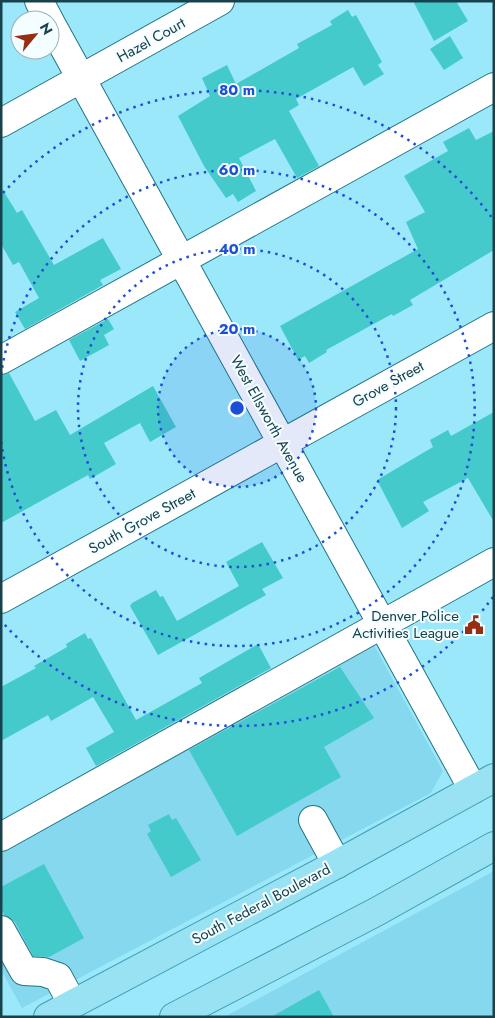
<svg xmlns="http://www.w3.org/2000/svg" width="495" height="1018" viewBox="0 0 495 1018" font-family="Jost,sans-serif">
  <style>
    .built { fill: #85d8ed }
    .building { fill: #44cacb }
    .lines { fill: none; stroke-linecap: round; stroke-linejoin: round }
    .minor-casing { stroke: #227384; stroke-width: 30 }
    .major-casing { stroke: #3e9eb3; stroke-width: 30 }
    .minor { stroke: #fff; stroke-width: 28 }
    .major { stroke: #98e2f3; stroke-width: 28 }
    .ring { fill: none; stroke: #1d4ed8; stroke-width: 2.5; stroke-dasharray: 2.5 5 }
    .labels { text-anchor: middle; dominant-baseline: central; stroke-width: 4; stroke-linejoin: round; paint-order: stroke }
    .street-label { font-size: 15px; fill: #17424c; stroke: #f4fdff }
    .poi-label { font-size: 15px; fill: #17424c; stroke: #f4fdff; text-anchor: end }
    .centre { fill: #1d4ed8; stroke: #f4fdff; stroke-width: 2.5 }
    .ring-label { font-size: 15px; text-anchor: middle; font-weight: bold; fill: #1d4ed8; stroke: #f4fdff; stroke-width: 4; stroke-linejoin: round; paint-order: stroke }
  </style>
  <rect width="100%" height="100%" fill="#9be8fb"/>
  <!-- built -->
  <g class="built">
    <polygon points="364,627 443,771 431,793 22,1008 1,970 1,829"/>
    <polygon points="494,871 494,1017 226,1017 228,1015"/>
  </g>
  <!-- building -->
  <g class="building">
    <polygon points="413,1 456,1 468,21 434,41"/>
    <polygon points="348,10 352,17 356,15 382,62 378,65 384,74 364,86 353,67 296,99 299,105 289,111 319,166 297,178 275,139 239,158 256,191 238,202 233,194 226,198 204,166 178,116 210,96 202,78 227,65 236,84 299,48 297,44 332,25 330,21"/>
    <polygon points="450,36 463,58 444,70 430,49"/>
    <polygon points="469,128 476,140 494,131 494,250 410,300 413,305 393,316 392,314 326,350 327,352 309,363 305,356 298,360 280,326 418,249 406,222 425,212 404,176 448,151 443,142"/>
    <polygon points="1,187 17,213 22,210 54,265 103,238 121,269 100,280 103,285 25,329 15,312 39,298 19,262 13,265 1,244"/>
    <polygon points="108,319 114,329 104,335 109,345 80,361 69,340"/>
    <polygon points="9,373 35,421 56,410 70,435 153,386 176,427 150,442 140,423 104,443 116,464 90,479 88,475 1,523 1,376"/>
    <polygon points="494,412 494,522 468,478 423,502 429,511 402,528 377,480 433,447 430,440 448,430 451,436"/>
    <polygon points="262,542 283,578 262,589 266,595 158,655 130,606 132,603 156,590 160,597 163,596 177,621 239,586 226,562"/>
    <polygon points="85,633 88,639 91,638 136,720 202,683 199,678 258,644 271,668 96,766 86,748 114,732 93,697 51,721 48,715 1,741 1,687 36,668 34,666 67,647 66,644"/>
    <polygon points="340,667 374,718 324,747 341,777 237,836 189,750"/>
    <polygon points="169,814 172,820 176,818 201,860 171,877 147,834 151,831 148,825"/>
    <polygon points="44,864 84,938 49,957 33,956 15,922 5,916 1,908 1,887"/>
    <polygon points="319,990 334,1017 271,1017"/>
  </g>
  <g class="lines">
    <!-- minor casing -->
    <g class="minor-casing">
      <g id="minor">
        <polyline points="39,1 49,20"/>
        <polyline points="50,22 473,789"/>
        <polyline points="1,123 220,1"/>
        <polyline points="1,360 494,87"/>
        <polyline points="1,599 494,326"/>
        <polyline points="313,820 337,864"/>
        <polyline points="1,837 494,562"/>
        <polyline points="1,930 24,971 43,972 58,977 72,1003"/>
      </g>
    </g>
    <!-- major casing -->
    <g class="major-casing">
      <g id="major">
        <polyline points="48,1017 337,864 494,778"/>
        <polyline points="174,1017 376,912 494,846"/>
      </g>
    </g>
    <!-- minor -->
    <use href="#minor" class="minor"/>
    <!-- major -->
    <use href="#major" class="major"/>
  </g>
  <!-- distance rings -->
  <circle cx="237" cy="408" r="79" fill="#1d4ed8" fill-opacity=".12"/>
  <g class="ring">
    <circle cx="237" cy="408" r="79"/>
    <circle cx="237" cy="408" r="159"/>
    <path d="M1 375A238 238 0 1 1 1 441"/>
    <path d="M493 597A318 318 0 0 1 3 623M3 193A318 318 0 0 1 493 219"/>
  </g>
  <!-- icons -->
  <defs>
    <g id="civic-bare" transform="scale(1.5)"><path d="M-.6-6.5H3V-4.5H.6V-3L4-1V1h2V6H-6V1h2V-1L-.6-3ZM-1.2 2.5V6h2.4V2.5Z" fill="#952e12" stroke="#f4fdff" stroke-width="2.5" paint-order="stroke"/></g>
  </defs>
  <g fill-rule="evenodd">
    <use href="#civic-bare" x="474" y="625"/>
  </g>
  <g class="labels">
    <!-- street labels -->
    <g class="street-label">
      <text transform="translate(151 40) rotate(-29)">Hazel Court</text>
      <text transform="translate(388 384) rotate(-29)">Grove Street</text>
      <text transform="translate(269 419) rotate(61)">West Ellsworth Avenue</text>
      <text transform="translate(142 521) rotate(-29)">South Grove Street</text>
      <text transform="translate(261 904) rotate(-28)">South Federal Boulevard</text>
    </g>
    <!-- poi labels -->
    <g class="poi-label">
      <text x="459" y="616">Denver Police<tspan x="459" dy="17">Activities League</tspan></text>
    </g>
  </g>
  <circle cx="237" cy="408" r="8" class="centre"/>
  <g class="ring-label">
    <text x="237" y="95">80 m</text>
    <text x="237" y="175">60 m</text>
    <text x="237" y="254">40 m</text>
    <text x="237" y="334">20 m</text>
  </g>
  <!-- border -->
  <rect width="495" height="1018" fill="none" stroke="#17424c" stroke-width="5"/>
  <!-- north arrow -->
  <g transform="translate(35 35) rotate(61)"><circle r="24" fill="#f4fdff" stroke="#9cb2b7"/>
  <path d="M0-4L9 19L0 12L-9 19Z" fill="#952e12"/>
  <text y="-8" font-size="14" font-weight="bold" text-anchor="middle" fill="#17424c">N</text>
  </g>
</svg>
